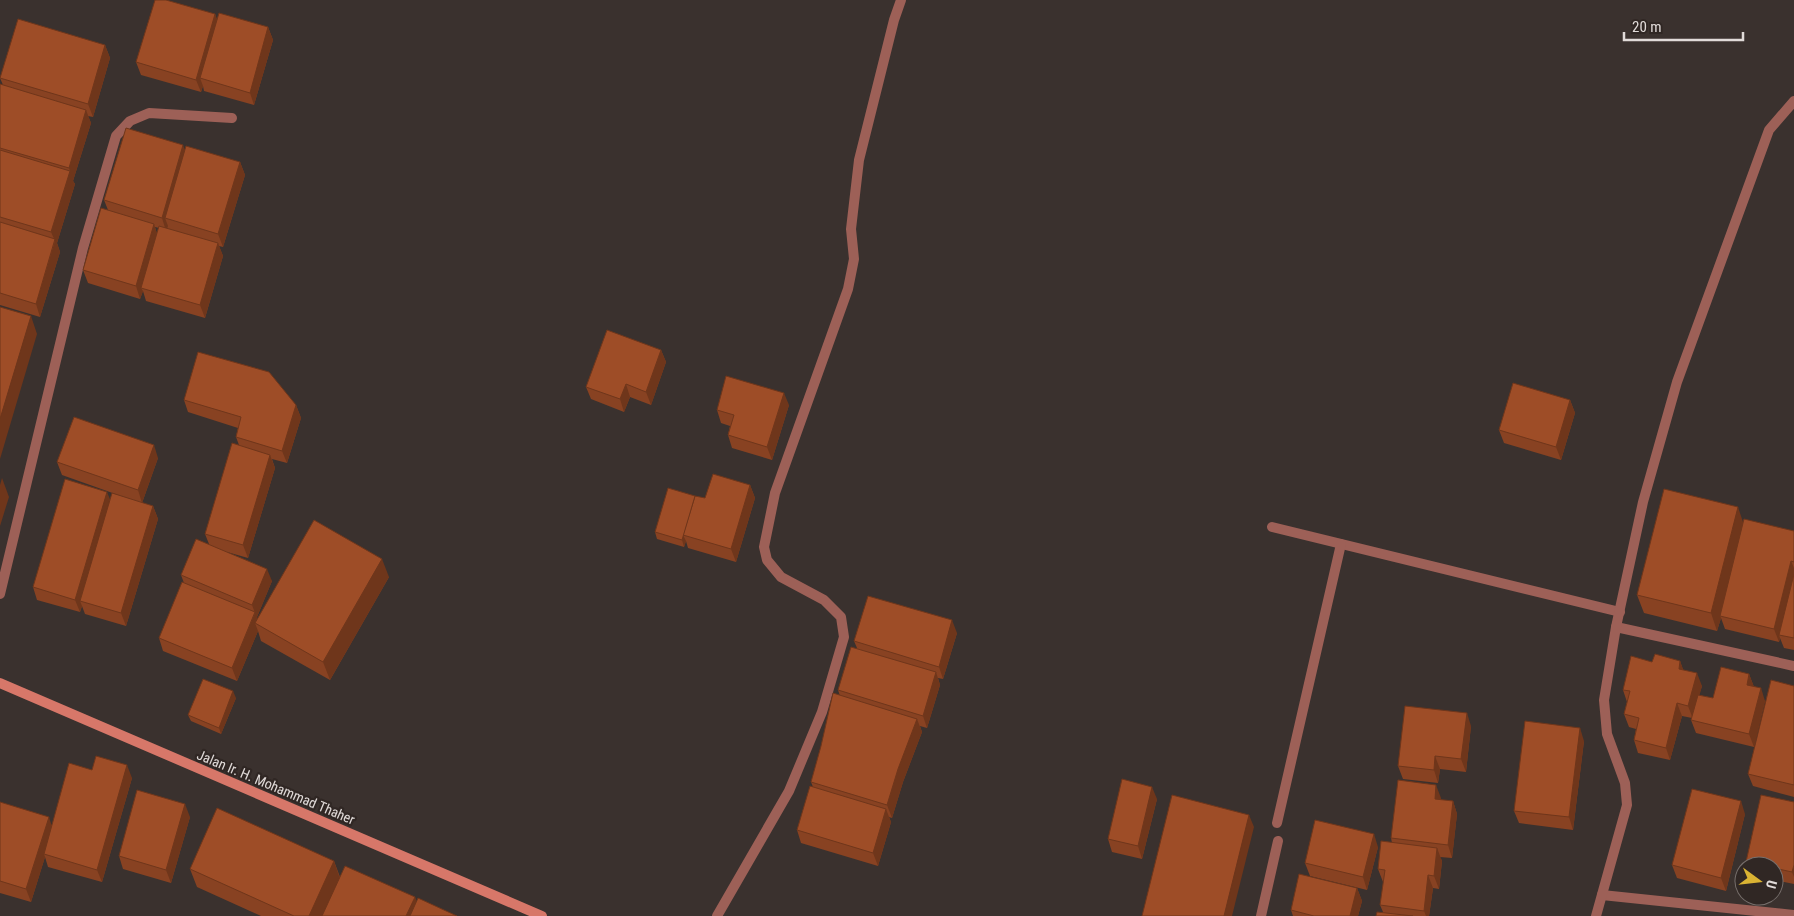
<svg xmlns="http://www.w3.org/2000/svg" width="1794" height="916" viewBox="0 0 1794 916" font-family="'Roboto Condensed',sans-serif">
  <style>
    .lines { fill: none; stroke-linecap: round; stroke-linejoin: round }
    .minor { stroke: #9d6057; stroke-width: 10 }
    .secondary { stroke: #d77769; stroke-width: 10 }
    .wall { fill: #884222; fill-rule: evenodd }
    .shaded-wall { fill: #6f361b }
    .building { fill: #9e4d27; stroke: #6f361b }
    .labels { text-anchor: middle; dominant-baseline: central; stroke-width: 4.5; stroke-linejoin: round; paint-order: stroke }
    .street-label { font-size: 14px; fill: #e1dbd9; stroke: #302724 }
  </style>
  <rect width="100%" height="100%" fill="#3a312e"/>
  <g class="lines">
    <!-- minor -->
    <g class="minor">
      <polyline points="1272,527 1620,612"/>
      <polyline points="0,594 83,248 116,136 130,121 149,113 232,118"/>
      <polyline points="1616,627 1794,666"/>
      <polyline points="1277,823 1341,544"/>
      <polyline points="1602,895 1794,915"/>
      <polyline points="717,916 789,791 822,712 844,637 841,617 824,600 781,577 767,560 764,547 775,493 848,289 854,259 851,229 859,160 894,20 901,0"/>
      <polyline points="1261,916 1278,841"/>
      <polyline points="1596,916 1627,805 1625,783 1607,734 1604,700 1616,627 1643,502 1677,382 1769,130 1794,101"/>
    </g>
    <!-- secondary -->
    <polyline class="secondary" points="0,683 542,916"/>
  </g>
  <!-- wall -->
  <g class="wall">
    <polygon points="215,14 217,20 268,27 273,40 254,105 204,91 203,86 201,92 141,75 136,62"/>
    <polygon points="105,45 110,58 93,117 88,116 91,123 73,181 75,184 57,243 60,252 40,317 0,305 0,84 3,85 0,78"/>
    <path d="M 185,150 L 240,162 L 245,175 L 223,247 L 219,246 L 223,256 L 205,318 L 146,301 L 143,291 L 140,299 L 88,283 L 83,270 L 108,210 L 104,200 ZM 155,227 L 159,228 L 157,234 Z"/>
    <polygon points="661,350 666,362 651,405 630,397 624,412 591,399 586,387"/>
    <polygon points="184,400 296,405 301,418 287,463 272,459 275,468 248,558 227,552 272,581 257,617 257,618 389,577 330,680 261,641 258,631 237,681 163,651 159,638 184,583 181,575 209,544 205,534 239,445 236,437 238,428 188,412"/>
    <polygon points="1570,400 1575,413 1561,460 1504,443 1499,430"/>
    <polygon points="789,405 772,460 732,448 728,435 730,426 721,423 717,410"/>
    <polygon points="158,458 142,503 153,506 158,519 126,626 85,614 82,606 80,612 37,600 33,587 110,499 135,501 62,475 57,462"/>
    <polygon points="750,485 755,498 736,562 688,548 686,541 684,547 657,539 655,532 695,497 705,498"/>
    <polygon points="1743,522 1794,531 1794,650 1784,648 1780,638 1779,642 1725,629 1721,618 1717,631 1644,613 1637,595"/>
    <polygon points="957,633 943,679 938,678 940,685 927,728 920,726 922,732 903,782 892,818 889,817 891,822 878,866 801,843 797,830 813,787 811,782 840,696 838,690 857,648 854,641"/>
    <polygon points="1680,661 1683,670 1702,686 1699,695 1713,698 1749,674 1754,687 1765,701 1754,747 1696,733 1691,720 1692,718 1682,716 1670,760 1638,753 1634,740 1636,729 1629,727 1624,714 1627,702 1623,690 1652,662"/>
    <polygon points="1794,686 1794,797 1753,786 1748,774"/>
    <polygon points="236,698 221,734 191,721 188,715"/>
    <polygon points="1471,726 1466,772 1440,769 1438,783 1403,779 1398,766"/>
    <polygon points="1584,741 1573,830 1519,823 1514,811"/>
    <polygon points="92,770 132,778 102,882 48,867 45,857 31,902 0,893 0,894 0,802 52,825"/>
    <polygon points="1441,798 1441,800 1453,801 1457,814 1452,858 1440,857 1442,861 1439,889 1433,888 1429,916 1376,916 1383,912 1380,905 1384,882 1383,882 1378,869 1392,843 1391,838"/>
    <polygon points="1157,799 1142,859 1112,852 1108,839"/>
    <polygon points="1794,802 1794,884 1774,880 1774,866 1748,866 1746,862"/>
    <polygon points="1745,814 1726,891 1677,878 1672,865"/>
    <polygon points="190,817 171,883 123,869 119,856"/>
    <polygon points="1378,847 1367,890 1310,876 1305,863"/>
    <polygon points="334,861 340,877 415,897 416,902 457,916 261,916 197,887 190,869"/>
    <polygon points="1357,888 1362,901 1358,916 1293,916 1291,910"/>
  </g>
  <!-- shaded-wall -->
  <g class="shaded-wall">
    <polygon points="215,14 220,27 200,78 203,86 201,92 196,80"/>
    <polygon points="268,27 273,40 254,105 250,93"/>
    <polygon points="105,45 110,58 93,117 88,104"/>
    <polygon points="86,110 91,123 73,181 75,184 57,243 60,252 40,317 36,304 55,241 51,232 70,171 69,168"/>
    <polygon points="183,145 188,158 165,218 168,226 166,231 162,218"/>
    <polygon points="240,162 245,175 223,247 218,234"/>
    <polygon points="154,224 158,237 141,288 143,291 140,299 136,286"/>
    <polygon points="218,243 223,256 205,318 200,305"/>
    <polygon points="31,316 37,334 0,459 0,419"/>
    <polygon points="661,350 666,362 651,405 646,392"/>
    <polygon points="626,384 630,397 624,412 620,399"/>
    <polygon points="784,393 789,405 772,460 767,447"/>
    <polygon points="1570,400 1575,413 1561,460 1556,447"/>
    <polygon points="296,405 301,418 287,463 282,451"/>
    <polygon points="154,445 158,458 142,503 138,490"/>
    <polygon points="270,455 275,468 248,558 243,545"/>
    <polygon points="2,478 9,497 0,526 0,485"/>
    <polygon points="750,485 755,498 736,562 731,549"/>
    <polygon points="107,492 112,504 80,601 82,606 80,612 75,600"/>
    <polygon points="695,496 683,535 686,541 684,547 682,540"/>
    <polygon points="153,506 158,519 126,626 121,613"/>
    <polygon points="1738,507 1744,525 1720,616 1721,618 1717,631 1711,613"/>
    <polygon points="382,559 389,577 330,680 323,662"/>
    <polygon points="1791,561 1794,568 1794,582 1779,635 1780,638 1779,642 1774,629"/>
    <polygon points="267,569 272,581 257,617 260,626 255,623 258,631 237,681 232,668 255,613 252,605"/>
    <polygon points="952,620 957,633 943,679 939,667"/>
    <polygon points="1680,661 1685,674 1679,669"/>
    <polygon points="936,672 940,685 927,728 923,716"/>
    <polygon points="1697,673 1702,686 1693,719 1688,706"/>
    <polygon points="1749,674 1754,687 1747,685"/>
    <polygon points="1761,688 1765,701 1754,747 1749,734"/>
    <polygon points="233,691 236,698 221,734 219,728"/>
    <polygon points="1677,703 1682,716 1670,760 1666,748"/>
    <polygon points="1467,713 1471,726 1466,772 1461,759"/>
    <polygon points="917,719 922,732 903,782 892,818 887,805 898,769"/>
    <polygon points="1580,728 1584,741 1573,830 1569,817"/>
    <polygon points="1435,756 1440,769 1438,783 1434,770"/>
    <polygon points="127,765 132,778 102,882 97,870"/>
    <polygon points="1436,785 1441,798 1439,812 1435,799"/>
    <polygon points="1152,787 1157,799 1142,859 1138,846"/>
    <polygon points="1453,801 1457,814 1452,858 1448,845"/>
    <polygon points="1741,801 1745,814 1726,891 1721,878"/>
    <polygon points="185,804 190,817 171,883 166,870"/>
    <polygon points="886,809 891,822 878,866 873,853"/>
    <polygon points="1249,815 1254,827 1232,916 1224,916"/>
    <polygon points="49,817 53,830 44,854 45,857 31,902 26,889"/>
    <polygon points="1374,834 1378,847 1367,890 1363,877"/>
    <polygon points="1437,848 1442,861 1439,889 1434,876"/>
    <polygon points="334,861 340,879 324,916 309,916"/>
    <polygon points="1794,865 1794,877 1792,872"/>
    <polygon points="1428,875 1433,888 1429,916 1426,916 1424,911"/>
    <polygon points="1357,888 1362,901 1358,916 1350,916"/>
    <polygon points="415,897 419,910 417,916 406,916"/>
  </g>
  <!-- building -->
  <g class="building">
    <polygon points="155,0 166,0 215,14 196,80 136,62"/>
    <polygon points="219,13 268,27 250,93 200,78"/>
    <polygon points="18,19 105,45 88,104 0,78"/>
    <polygon points="0,84 86,110 69,168 0,148"/>
    <polygon points="126,128 183,145 162,218 104,200"/>
    <polygon points="186,146 240,162 218,234 165,218"/>
    <polygon points="0,150 70,171 51,232 0,217"/>
    <polygon points="101,208 154,224 136,286 83,270"/>
    <polygon points="0,222 55,239 36,304 0,293"/>
    <polygon points="159,226 218,243 200,305 141,288"/>
    <polygon points="0,307 31,316 0,419"/>
    <polygon points="607,330 661,350 646,392 626,384 620,399 586,387"/>
    <polygon points="198,352 269,372 296,405 282,451 236,437 241,417 184,400"/>
    <polygon points="726,376 784,393 767,447 728,435 734,415 717,410"/>
    <polygon points="1513,383 1570,400 1556,447 1499,430"/>
    <polygon points="74,417 154,445 138,490 57,462"/>
    <polygon points="232,443 270,455 243,545 205,534"/>
    <polygon points="713,474 750,485 731,549 683,535 695,496 705,498"/>
    <polygon points="65,479 107,492 75,600 33,587"/>
    <polygon points="668,488 695,496 682,540 655,532"/>
    <polygon points="1664,489 1738,507 1711,613 1637,595"/>
    <polygon points="112,493 153,506 121,613 80,601"/>
    <polygon points="1744,519 1794,531 1794,562 1791,561 1774,629 1720,616"/>
    <polygon points="314,520 382,559 323,662 255,623"/>
    <polygon points="196,539 267,569 252,605 181,575"/>
    <polygon points="1794,574 1794,638 1779,635"/>
    <polygon points="182,582 255,612 232,668 159,638"/>
    <polygon points="868,596 952,620 939,667 854,641"/>
    <polygon points="851,647 936,672 923,716 838,690"/>
    <polygon points="1655,654 1680,661 1679,669 1697,673 1688,706 1677,703 1666,748 1634,740 1639,718 1624,714 1630,691 1623,690 1631,656 1652,662"/>
    <polygon points="1721,667 1749,674 1747,685 1761,688 1749,734 1691,720 1698,695 1713,698"/>
    <polygon points="203,679 233,691 219,728 188,715"/>
    <polygon points="1771,680 1794,686 1794,785 1748,774"/>
    <polygon points="833,693 917,719 898,769 887,805 811,782 821,746"/>
    <polygon points="1405,706 1467,713 1461,759 1435,756 1434,770 1398,766"/>
    <polygon points="1525,721 1580,728 1569,817 1514,811"/>
    <polygon points="96,756 127,765 97,870 44,854 69,763 92,770"/>
    <polygon points="1122,779 1152,787 1138,846 1108,839"/>
    <polygon points="1398,780 1436,785 1435,799 1453,801 1448,845 1391,838"/>
    <polygon points="810,786 886,809 873,853 797,830"/>
    <polygon points="1692,789 1741,801 1721,878 1672,865"/>
    <polygon points="137,790 185,804 166,870 119,856"/>
    <polygon points="1172,795 1249,815 1224,916 1142,916"/>
    <polygon points="1761,795 1794,802 1794,865 1792,872 1774,868 1774,866 1765,866 1746,862"/>
    <polygon points="0,802 49,817 26,889 0,881"/>
    <polygon points="217,808 334,861 309,916 294,916 190,869"/>
    <polygon points="1315,820 1374,834 1363,877 1305,863"/>
    <polygon points="1381,841 1437,848 1434,876 1428,875 1424,911 1380,905 1385,870 1378,869"/>
    <polygon points="345,866 415,897 406,916 322,916"/>
    <polygon points="1299,874 1357,888 1350,916 1314,916 1291,910"/>
    <polygon points="418,898 457,916 410,916"/>
    <polygon points="1377,912 1413,916 1376,916"/>
  </g>
  <g class="labels">
    <!-- street labels -->
    <g class="street-label">
      <text transform="translate(276 787) rotate(23)">Jalan Ir. H. Mohammad Thaher</text>
    </g>
  </g>
  <!-- north arrow -->
  <g transform="translate(1759 881) rotate(105)"><circle r="24" fill="#302724" stroke="#776f6c"/>
  <path d="M0-4L9 19L0 12L-9 19Z" fill="#dab333"/>
  <text y="-8" font-size="14" font-weight="bold" text-anchor="middle" fill="#e1dbd9">U</text>
  </g>
  <!-- scale -->
  <path d="M1624 32v8h119v-8" fill="none" stroke="#e1dbd9" stroke-width="2.5"/>
  <text x="1632" y="32" font-size="15" fill="#e1dbd9" stroke="#302724" stroke-width="4" paint-order="stroke">20 m</text>
</svg>
